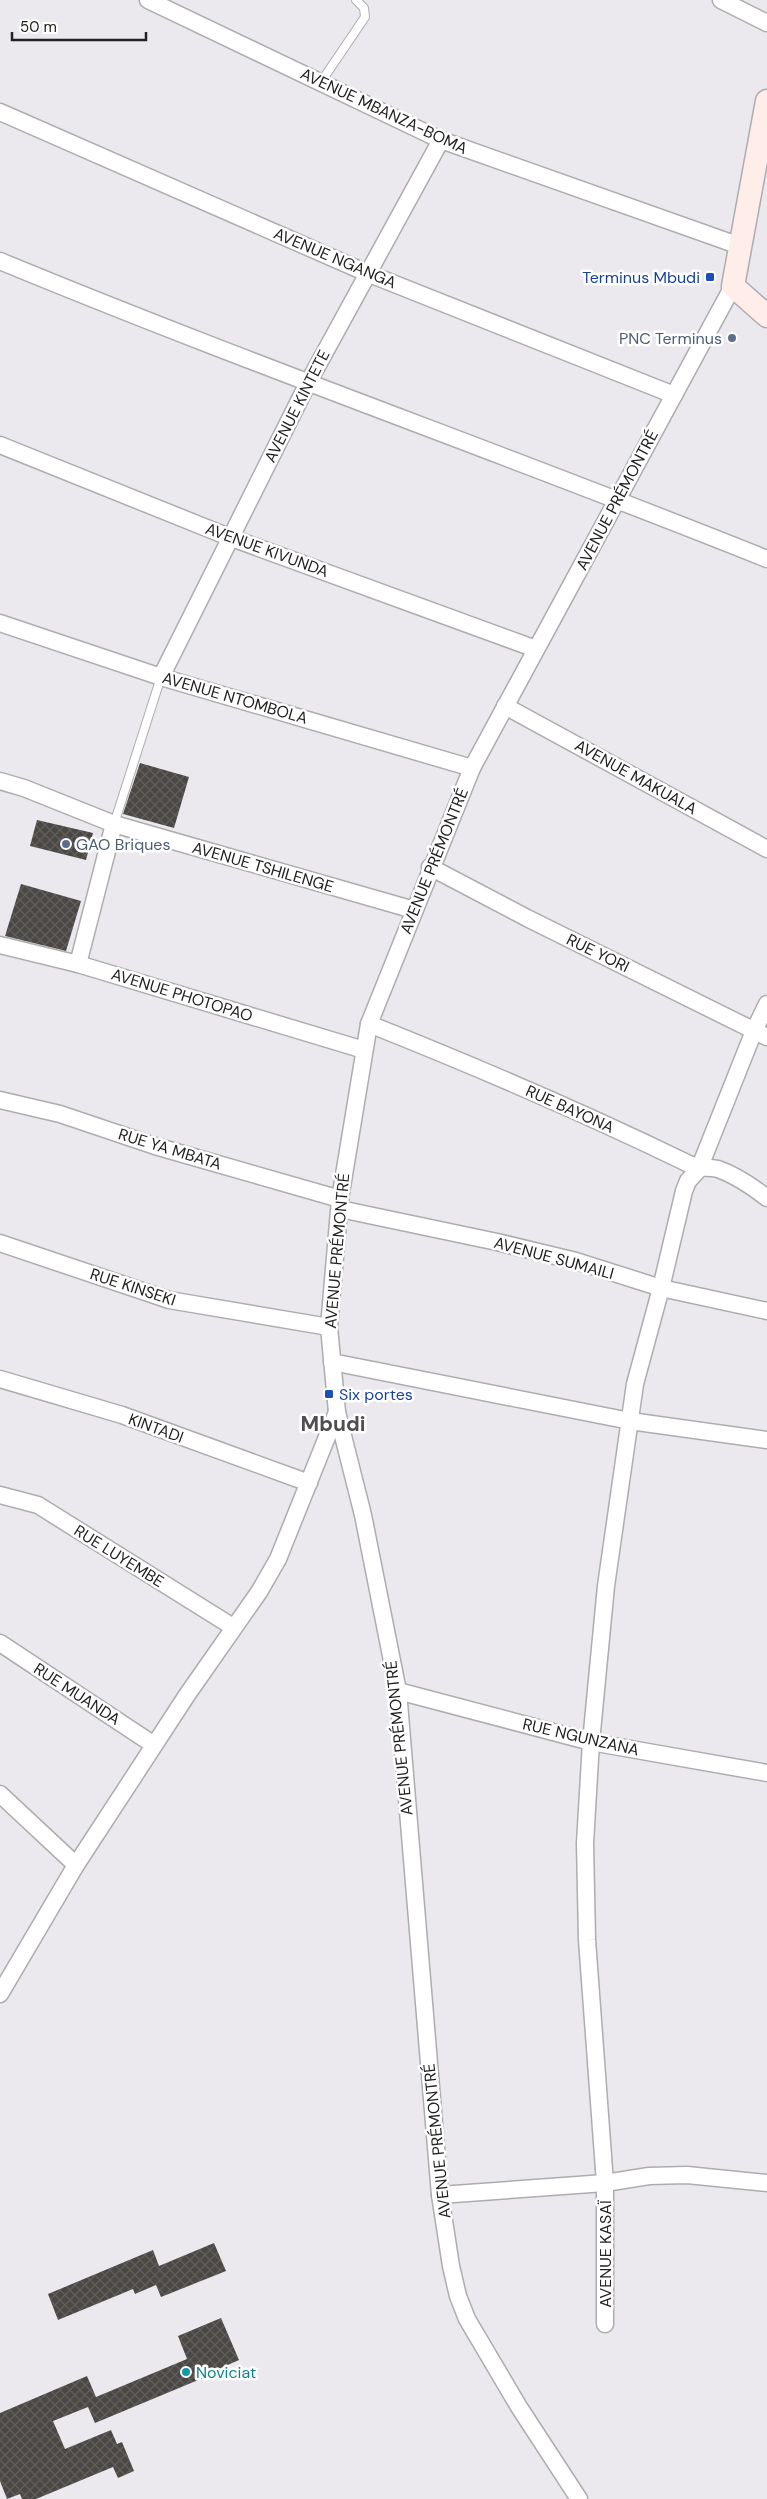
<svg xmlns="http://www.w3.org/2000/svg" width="767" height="2499" viewBox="0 0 767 2499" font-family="'DM Sans',sans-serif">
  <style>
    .building { fill: url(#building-cross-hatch) }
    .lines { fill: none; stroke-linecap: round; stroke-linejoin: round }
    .lane-casing { stroke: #adacaf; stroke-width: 10 }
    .street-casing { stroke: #adacaf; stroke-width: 19 }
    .secondary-casing { stroke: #adacaf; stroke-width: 25 }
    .lane { stroke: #fff; stroke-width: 8 }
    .street { stroke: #fff; stroke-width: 16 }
    .secondary { stroke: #feede9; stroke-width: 22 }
    .transit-dot { fill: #1a4fb4; stroke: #fff; stroke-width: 2 }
    .service-dot { fill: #5c6f8a; stroke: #fff; stroke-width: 2 }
    .culture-dot { fill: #0f9aa8; stroke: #fff; stroke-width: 2 }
    .labels { text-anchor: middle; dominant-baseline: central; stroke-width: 5; stroke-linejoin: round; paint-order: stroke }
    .street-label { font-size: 16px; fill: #232223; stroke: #fff }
    .transit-label { font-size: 16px; fill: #164399; stroke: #fff; text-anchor: end }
    .service-label { font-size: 16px; fill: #4e5e75; stroke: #fff; text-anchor: end }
    .culture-label { font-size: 16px; fill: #0d838f; stroke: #fff; text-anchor: start }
    .district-label { font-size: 21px; font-weight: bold; fill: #504e51; stroke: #fff }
  </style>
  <defs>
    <pattern id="building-cross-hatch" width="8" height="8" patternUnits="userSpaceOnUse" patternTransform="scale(1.25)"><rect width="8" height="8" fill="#4a4744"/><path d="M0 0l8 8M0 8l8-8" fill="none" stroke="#615f5c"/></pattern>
  </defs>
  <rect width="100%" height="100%" fill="#ebe9ed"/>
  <!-- building -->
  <g class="building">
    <polygon points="140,763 189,777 174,828 123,814"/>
    <polygon points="37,820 93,833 86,860 30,846"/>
    <polygon points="21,884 81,901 66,951 5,936"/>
    <polygon points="214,2243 226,2271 161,2297 156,2285 135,2294 133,2289 58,2320 48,2294 153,2250 159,2266"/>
    <polygon points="221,2318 239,2360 214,2371 215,2373 95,2423 88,2407 53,2421 65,2449 111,2430 117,2444 122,2442 134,2471 118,2478 113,2467 36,2499 22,2499 20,2494 7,2499 0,2481 0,2413 87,2376 96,2397 187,2359 178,2336"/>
  </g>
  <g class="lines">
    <!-- lane casing -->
    <g class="lane-casing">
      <g id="lane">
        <polyline points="321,82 365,17 364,8 356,0"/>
        <polyline points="114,824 161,677"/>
      </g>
    </g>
    <!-- street casing -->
    <g class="street-casing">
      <g id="street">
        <polyline points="148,0 441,140 740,246"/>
        <polyline points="721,0 767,23"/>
        <polyline points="0,112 367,273 674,395"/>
        <path d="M 0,261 C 254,366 513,457 767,559"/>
        <polyline points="0,445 229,537 536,649"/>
        <polyline points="0,623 161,677 472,768"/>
        <polyline points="161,677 308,383 441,140"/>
        <polyline points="505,706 767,849"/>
        <polyline points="0,781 24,788 114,824 414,910"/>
        <polyline points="430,867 527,918 767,1037"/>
        <polyline points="0,945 78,964 364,1050"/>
        <polyline points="78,964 114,824"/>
        <path d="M 369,1024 C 477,1067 584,1113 689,1164 C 702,1170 706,1166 718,1169 C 735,1175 753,1187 767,1198"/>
        <polyline points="0,1100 60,1114 155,1146 340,1199"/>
        <polyline points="340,1209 497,1242 576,1261 661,1288 767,1311"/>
        <polyline points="0,1243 169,1300 329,1327"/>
        <polyline points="332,1362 630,1421 767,1440"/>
        <polyline points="0,1379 122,1415 309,1483"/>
        <polyline points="0,1495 38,1505 233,1627"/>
        <polyline points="0,1643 154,1745"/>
        <polyline points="398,1691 591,1742 767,1773"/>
        <polyline points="0,1794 76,1865"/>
        <polyline points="0,1994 76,1865 187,1695 259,1592 278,1559 337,1412"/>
        <polyline points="440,2195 605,2183 649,2176 687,2175 767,2183"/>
        <polyline points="605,2324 605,2183 587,1940 585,1843 591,1742 606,1586 635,1384 661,1288 684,1191 688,1181 699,1169 754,1031 767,1004"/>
        <polyline points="579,2499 519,2407 467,2319 458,2296 451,2266 440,2195 398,1691 363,1515 337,1412 329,1327 340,1199 369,1024 472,768 733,286"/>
      </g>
    </g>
    <!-- secondary casing -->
    <g class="secondary-casing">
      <polyline id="secondary" points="767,101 733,286 767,316"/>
    </g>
    <!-- lane -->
    <use href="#lane" class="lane"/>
    <!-- street -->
    <use href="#street" class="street"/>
    <!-- secondary -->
    <use href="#secondary" class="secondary"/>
  </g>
  <!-- markers -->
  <g class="transit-dot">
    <rect x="705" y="272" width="10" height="10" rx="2.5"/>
    <rect x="324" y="1389" width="10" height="10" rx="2.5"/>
  </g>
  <g class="service-dot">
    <circle cx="732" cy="338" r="5"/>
    <circle cx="66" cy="844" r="5"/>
  </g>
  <circle class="culture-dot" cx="186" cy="2372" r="5"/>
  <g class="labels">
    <!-- street labels -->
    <g class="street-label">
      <text transform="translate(384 111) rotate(25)">AVENUE MBANZA-BOMA</text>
      <text transform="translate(335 258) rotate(23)">AVENUE NGANGA</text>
      <text transform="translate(297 406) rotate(-63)">AVENUE KINTETE</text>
      <text transform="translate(617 500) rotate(-62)">AVENUE PRÉMONTRÉ</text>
      <text transform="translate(267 550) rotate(20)">AVENUE KIVUNDA</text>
      <text transform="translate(235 698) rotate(16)">AVENUE NTOMBOLA</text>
      <text transform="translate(636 777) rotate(29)">AVENUE MAKUALA</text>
      <text transform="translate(434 861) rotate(-68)">AVENUE PRÉMONTRÉ</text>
      <text transform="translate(263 867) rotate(16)">AVENUE TSHILENGE</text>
      <text transform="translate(598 953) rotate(26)">RUE YORI</text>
      <text transform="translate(182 995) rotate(17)">AVENUE PHOTOPAO</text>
      <text transform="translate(570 1109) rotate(24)">RUE BAYONA</text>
      <text transform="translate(170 1149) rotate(17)">RUE YA MBATA</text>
      <text transform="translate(337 1251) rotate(-85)">AVENUE PRÉMONTRÉ</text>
      <text transform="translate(554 1258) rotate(15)">AVENUE SUMAILI</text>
      <text transform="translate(133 1287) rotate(18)">RUE KINSEKI</text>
      <text transform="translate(156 1428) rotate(20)">KINTADI</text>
      <text transform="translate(119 1556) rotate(32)">RUE LUYEMBE</text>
      <text transform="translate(77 1694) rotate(33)">RUE MUANDA</text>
      <text transform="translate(581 1737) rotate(13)">RUE NGUNZANA</text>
      <text transform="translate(399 1738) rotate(-96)">AVENUE PRÉMONTRÉ</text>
      <text transform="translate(437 2141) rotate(-96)">AVENUE PRÉMONTRÉ</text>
      <text transform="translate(605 2254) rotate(-90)">AVENUE KASAÏ</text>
    </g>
    <!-- transit labels -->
    <g class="transit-label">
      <text x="700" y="277">Terminus Mbudi</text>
      <text x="339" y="1394" text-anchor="start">Six portes</text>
    </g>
    <!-- service labels -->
    <g class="service-label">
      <text x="722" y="338">PNC Terminus</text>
      <text x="76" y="844" text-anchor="start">GAO Briques</text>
    </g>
    <!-- culture labels -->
    <g class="culture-label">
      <text x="196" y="2372">Noviciat</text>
    </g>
    <!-- district labels -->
    <g class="district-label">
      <text x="333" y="1424">Mbudi</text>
    </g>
  </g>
  <!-- scale -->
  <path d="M12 32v8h134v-8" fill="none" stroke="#232223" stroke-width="2.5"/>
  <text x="20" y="32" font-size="15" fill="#232223" stroke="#ffffff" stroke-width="4" paint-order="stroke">50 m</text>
</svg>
